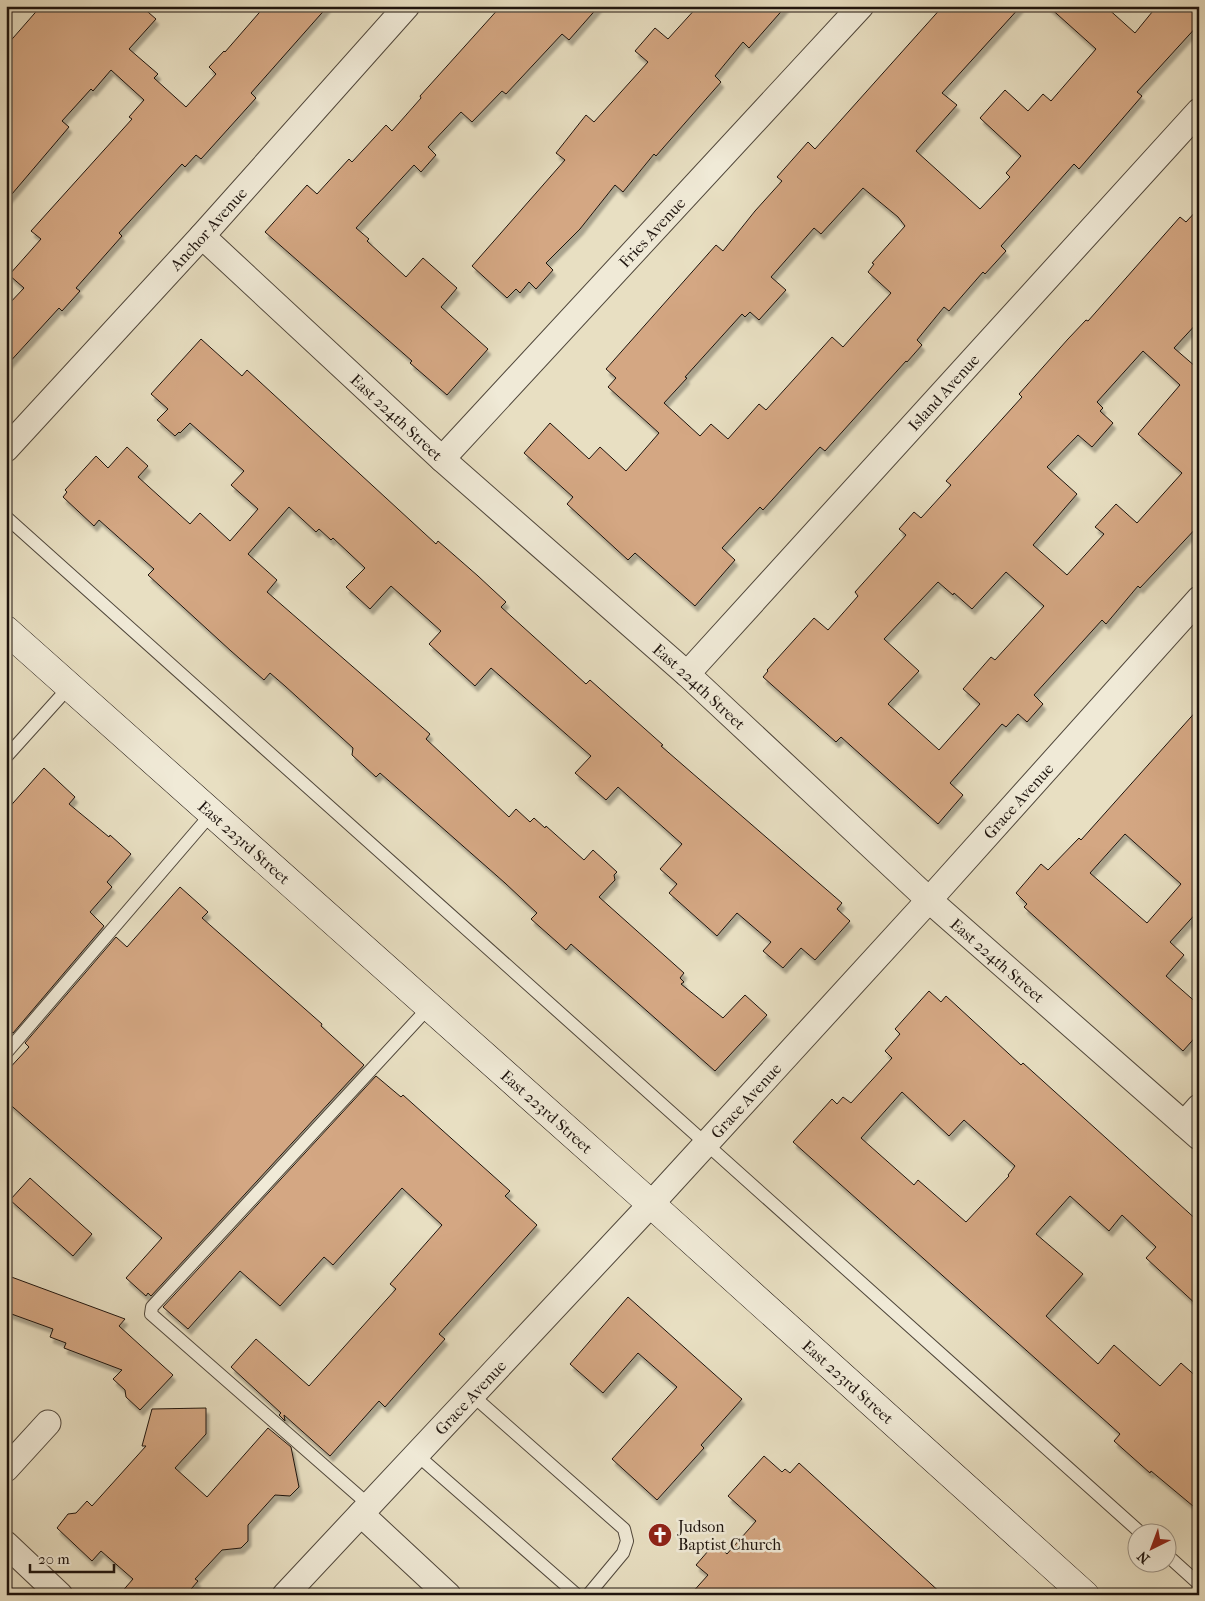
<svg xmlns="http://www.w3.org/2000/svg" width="1205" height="1601" viewBox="0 0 1205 1601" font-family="'IM FELL French Canon',serif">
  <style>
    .building { fill: #d4a783; stroke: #1e140e; fill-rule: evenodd; filter: url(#shadow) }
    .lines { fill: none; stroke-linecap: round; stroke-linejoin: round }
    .lane-casing { stroke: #50473b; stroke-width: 14 }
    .street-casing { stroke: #50473b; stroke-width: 27 }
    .secondary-casing { stroke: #1e140e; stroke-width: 29 }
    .lane { stroke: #f0ead7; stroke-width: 12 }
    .street { stroke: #f0ead7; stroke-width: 25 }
    .secondary { stroke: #f0ead7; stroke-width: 28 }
    .labels { text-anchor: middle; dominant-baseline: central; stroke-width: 5; stroke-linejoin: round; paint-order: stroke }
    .street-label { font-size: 16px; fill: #1e140e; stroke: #f0ead7 }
    .poi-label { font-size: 16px; fill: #1e140e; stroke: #f0ead7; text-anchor: start }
  </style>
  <defs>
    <filter id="shadow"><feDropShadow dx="3" dy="5.5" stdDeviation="1" flood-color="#0004"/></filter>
  </defs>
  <rect width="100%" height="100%" fill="#e8dfc2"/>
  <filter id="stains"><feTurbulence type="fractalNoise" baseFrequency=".004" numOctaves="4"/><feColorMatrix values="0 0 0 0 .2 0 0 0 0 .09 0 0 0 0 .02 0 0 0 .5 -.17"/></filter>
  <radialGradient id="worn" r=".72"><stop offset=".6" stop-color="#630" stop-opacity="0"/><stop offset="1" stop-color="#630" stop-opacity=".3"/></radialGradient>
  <!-- building -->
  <g class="building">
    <polygon points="41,6 141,6 156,19 129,49 158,74 154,78 186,107 216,74 209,67 224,51 225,52 265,6 328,6 251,93 256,98 201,159 196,155 185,167 182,164 119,233 122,236 76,288 80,291 62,311 59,308 6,366 6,307 24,288 9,275 41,239 31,231 132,119 129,117 144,100 111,70 93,91 91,89 62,121 69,127 6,201 6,46"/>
    <polygon points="501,6 599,6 569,40 562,34 506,94 502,91 472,122 461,112 428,147 436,155 421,172 414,165 356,228 369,239 367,241 406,277 423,258 457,288 441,307 488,349 447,395 410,363 412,361 265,232 307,185 317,194 349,159 352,162 386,125 392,131 421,98 420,96"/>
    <polygon points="698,6 786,6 749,48 743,42 715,76 721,82 656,156 654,154 623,192 615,185 580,229 546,263 553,270 536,289 529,282 520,293 516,289 507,298 472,266 565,160 556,153 586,115 594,122 648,62 635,51 655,28 668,39"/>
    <path d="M 943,6 L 1021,6 L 942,93 L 957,105 L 916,151 L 980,209 L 1010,177 L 1006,173 L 1021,156 L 980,118 L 1005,90 L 1028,111 L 1043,94 L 1051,101 L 1096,49 L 1048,6 L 1105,6 L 1135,33 L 1157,6 L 1199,6 L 1199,24 L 1137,92 L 1142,96 L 1079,169 L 1074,164 L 1001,246 L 1006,251 L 985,274 L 983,272 L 949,311 L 944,307 L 917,340 L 922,345 L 907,362 L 906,361 L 825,451 L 820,447 L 763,510 L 760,507 L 722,548 L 735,560 L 695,606 L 635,553 L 628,560 L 567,504 L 573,497 L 524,453 L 550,423 L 589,459 L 600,447 L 626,471 L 659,433 L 608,387 L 616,378 L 606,369 L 716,245 L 723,251 L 755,211 L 782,181 L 777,177 L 808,142 L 815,149 ZM 863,188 L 898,217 L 905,226 L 872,263 L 874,264 L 868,272 L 891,293 L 843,347 L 832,337 L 766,410 L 759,404 L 728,439 L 711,424 L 700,436 L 664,403 L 687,378 L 685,377 L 742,314 L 745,317 L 750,312 L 759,320 L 786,290 L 771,277 L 814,228 L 821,234 Z"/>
    <path d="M 1199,208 L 1199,321 L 1174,348 L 1196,367 L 1199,364 L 1199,525 L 1140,588 L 1138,586 L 1106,624 L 1102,620 L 1034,695 L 1043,704 L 1027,722 L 1018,714 L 1006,727 L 1002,724 L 950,783 L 963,795 L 938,824 L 841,737 L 836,742 L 763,677 L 768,671 L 767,670 L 814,618 L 828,630 L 858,596 L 855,592 L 906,535 L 899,529 L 914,512 L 921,518 L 951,485 L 946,481 L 1022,397 L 1019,394 L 1068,339 L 1086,320 L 1088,321 L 1180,217 L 1186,222 ZM 1143,351 L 1180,385 L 1138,434 L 1182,473 L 1137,523 L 1116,504 L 1095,527 L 1104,534 L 1067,575 L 1033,545 L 1077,494 L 1047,467 L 1078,435 L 1092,447 L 1113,423 L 1100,411 L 1103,408 L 1097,402 ZM 1006,572 L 1044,606 L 995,660 L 991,657 L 963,689 L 980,704 L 939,750 L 888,704 L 919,671 L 884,639 L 938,582 L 953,595 L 954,593 L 972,609 Z"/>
    <polygon points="201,339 242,376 247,370 436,544 438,541 478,576 506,602 501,607 586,684 590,680 663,745 661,746 842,903 837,909 850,921 815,960 801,948 783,968 763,951 771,942 737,913 717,936 669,893 677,884 660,869 682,844 618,787 606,800 575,773 591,756 491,668 475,686 429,644 441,631 391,586 370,609 346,587 365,568 333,538 331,540 319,529 316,532 289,507 248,554 277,580 267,592 430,734 426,739 509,817 516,809 530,822 534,818 545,828 546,826 584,860 593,850 617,872 614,875 615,880 599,897 684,973 680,978 684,982 681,984 723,1018 745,995 767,1015 715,1071 571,944 566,950 531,919 537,913 505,883 380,773 376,777 352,755 353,748 285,686 270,673 264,680 231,651 148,575 154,569 99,520 94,526 63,497 67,492 65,490 96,456 108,468 127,447 148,466 138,477 190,524 200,513 230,541 258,509 231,485 244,471 190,423 180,433 179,432 175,436 157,420 168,409 151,394"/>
    <path d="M 1199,708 L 1199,910 L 1170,942 L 1184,955 L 1166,976 L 1199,1005 L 1199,1033 L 1183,1051 L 1024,907 L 1027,904 L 1016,893 L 1041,864 L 1048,870 L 1079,838 L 1081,840 ZM 1125,834 L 1181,884 L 1147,923 L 1090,873 Z"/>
    <polygon points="44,768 75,797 69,804 109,837 110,835 131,854 107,882 112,887 90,912 104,926 13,1033 6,1027 6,811"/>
    <polygon points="180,887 208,912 202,918 322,1024 321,1026 364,1065 151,1296 148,1293 146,1296 126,1278 162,1238 6,1101 6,1072 29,1047 25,1043 116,937 127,947"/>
    <path d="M 929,991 L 941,1002 L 946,996 L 1021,1065 L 1023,1063 L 1199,1222 L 1199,1307 L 1146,1258 L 1156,1247 L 1122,1215 L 1109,1231 L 1070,1196 L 1036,1234 L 1083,1274 L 1046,1316 L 1098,1364 L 1114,1345 L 1160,1386 L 1181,1363 L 1199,1379 L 1199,1511 L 1151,1471 L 1150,1473 L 1114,1441 L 1120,1434 L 793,1142 L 832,1099 L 837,1104 L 843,1097 L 851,1103 L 892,1058 L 885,1051 L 900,1034 L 895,1029 ZM 902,1092 L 949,1136 L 964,1120 L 1015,1166 L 1008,1175 L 1009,1176 L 966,1222 L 918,1180 L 914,1185 L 861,1138 Z"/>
    <polygon points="376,1076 401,1097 403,1095 510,1191 505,1196 537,1225 439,1334 445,1339 385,1407 379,1401 330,1456 284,1415 285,1421 279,1415 281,1413 231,1367 256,1339 309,1386 396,1289 390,1284 442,1225 402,1188 333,1265 324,1257 280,1306 240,1271 188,1329 163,1307"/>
    <polygon points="30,1178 92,1234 73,1256 10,1200"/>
    <polygon points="6,1275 125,1319 119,1326 173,1375 140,1410 126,1397 125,1390 113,1379 122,1370 64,1348 66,1343 50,1337 53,1329 6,1312"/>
    <polygon points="628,1297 742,1399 701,1445 704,1448 657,1500 612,1459 677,1387 638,1353 603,1393 570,1364"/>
    <polygon points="206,1408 206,1434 175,1468 207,1497 268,1428 291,1447 299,1487 290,1496 275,1495 248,1525 248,1541 241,1548 222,1550 195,1579 198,1581 186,1595 119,1595 133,1579 101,1551 92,1561 57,1528 68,1514 76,1513 87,1501 92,1506 146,1446 142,1446 152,1409"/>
    <polygon points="764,1456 782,1472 785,1469 790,1473 799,1463 943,1595 690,1595 708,1575 696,1565 715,1543 727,1554 756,1521 728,1496"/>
  </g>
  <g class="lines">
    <!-- lane casing -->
    <g class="lane-casing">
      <g id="lane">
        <polyline points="6,517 1142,1534"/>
        <polyline points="6,757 70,686"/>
        <polyline points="6,1053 212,813"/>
        <polyline points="472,1395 624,1529 627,1541 623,1553 588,1595"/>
        <polyline points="416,1454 577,1595"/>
        <polyline points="369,1505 151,1314 152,1307 430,1006"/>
        <polyline points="1168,1556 1199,1584"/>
      </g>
    </g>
    <!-- street casing -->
    <g class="street-casing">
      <g id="street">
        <path id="s1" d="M 202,236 L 442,459 L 687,674 L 929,900 L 1199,1137"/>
        <path id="s2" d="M 6,449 L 202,236 L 407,6"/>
        <path id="s3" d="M 442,459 L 861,6"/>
        <path id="s4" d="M 687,674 L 1199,111"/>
        <polyline points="1184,1124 1199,1107"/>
        <polyline points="6,1469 48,1423"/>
        <polyline points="361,1514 448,1595"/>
        <polyline points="6,1544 60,1595"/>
        <path id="s5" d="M 285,1595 L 651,1204 L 929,900 L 1199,599"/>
      </g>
    </g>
    <!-- secondary casing -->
    <g class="secondary-casing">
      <g id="secondary">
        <path id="s6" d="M 6,630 L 651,1204 L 1085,1595"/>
      </g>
    </g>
    <!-- lane -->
    <use href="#lane" class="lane"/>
    <!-- street -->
    <use href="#street" class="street"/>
    <!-- secondary -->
    <use href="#secondary" class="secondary"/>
  </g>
  <!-- icons -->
  <defs>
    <g id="church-disc" transform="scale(1.25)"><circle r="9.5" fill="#8f2418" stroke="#f0ead7"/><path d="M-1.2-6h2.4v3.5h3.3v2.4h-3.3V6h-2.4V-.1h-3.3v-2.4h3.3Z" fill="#fff"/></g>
  </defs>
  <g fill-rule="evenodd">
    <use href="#church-disc" x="660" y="1535"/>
  </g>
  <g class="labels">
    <!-- street labels -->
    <g class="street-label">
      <text stroke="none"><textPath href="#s2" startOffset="299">Anchor Avenue</textPath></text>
      <text stroke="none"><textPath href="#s3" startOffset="309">Fries Avenue</textPath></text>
      <text stroke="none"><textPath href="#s4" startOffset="381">Island Avenue</textPath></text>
      <text stroke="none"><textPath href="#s1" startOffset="266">East 224th Street</textPath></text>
      <text stroke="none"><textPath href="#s1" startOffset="671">East 224th Street</textPath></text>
      <text stroke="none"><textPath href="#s5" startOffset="1081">Grace Avenue</textPath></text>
      <text stroke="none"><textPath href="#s6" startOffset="319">East 223rd Street</textPath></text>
      <text stroke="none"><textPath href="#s1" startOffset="1076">East 224th Street</textPath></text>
      <text stroke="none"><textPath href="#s5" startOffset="676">Grace Avenue</textPath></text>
      <text stroke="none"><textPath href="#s6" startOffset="724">East 223rd Street</textPath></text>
      <text stroke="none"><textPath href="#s6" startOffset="1129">East 223rd Street</textPath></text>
      <text stroke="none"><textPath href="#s5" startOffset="271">Grace Avenue</textPath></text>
    </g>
    <!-- poi labels -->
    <g class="poi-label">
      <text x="678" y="1526">Judson<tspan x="678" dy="18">Baptist Church</tspan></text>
    </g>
  </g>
  <!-- margin -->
  <rect width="1205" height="1601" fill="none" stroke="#e8dfc2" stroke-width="25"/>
  <rect x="8" y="8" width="1190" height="1586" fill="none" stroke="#1e140e" stroke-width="2.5"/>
  <rect x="12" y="12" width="1180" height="1576" fill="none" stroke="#1e140e"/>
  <!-- north arrow -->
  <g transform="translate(1152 1548) rotate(222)"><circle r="24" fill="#f0ead7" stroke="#9c9487"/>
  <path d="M0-4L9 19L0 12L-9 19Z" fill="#8f2418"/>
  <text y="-8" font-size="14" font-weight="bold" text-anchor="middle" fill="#1e140e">N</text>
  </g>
  <!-- scale -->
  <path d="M30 1564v8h84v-8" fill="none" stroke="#1e140e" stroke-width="2.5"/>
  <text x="38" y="1564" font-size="15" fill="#1e140e" stroke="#f0ead7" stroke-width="4" paint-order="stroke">20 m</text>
  <rect width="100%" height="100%" filter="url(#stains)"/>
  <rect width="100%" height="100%" fill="url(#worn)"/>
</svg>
